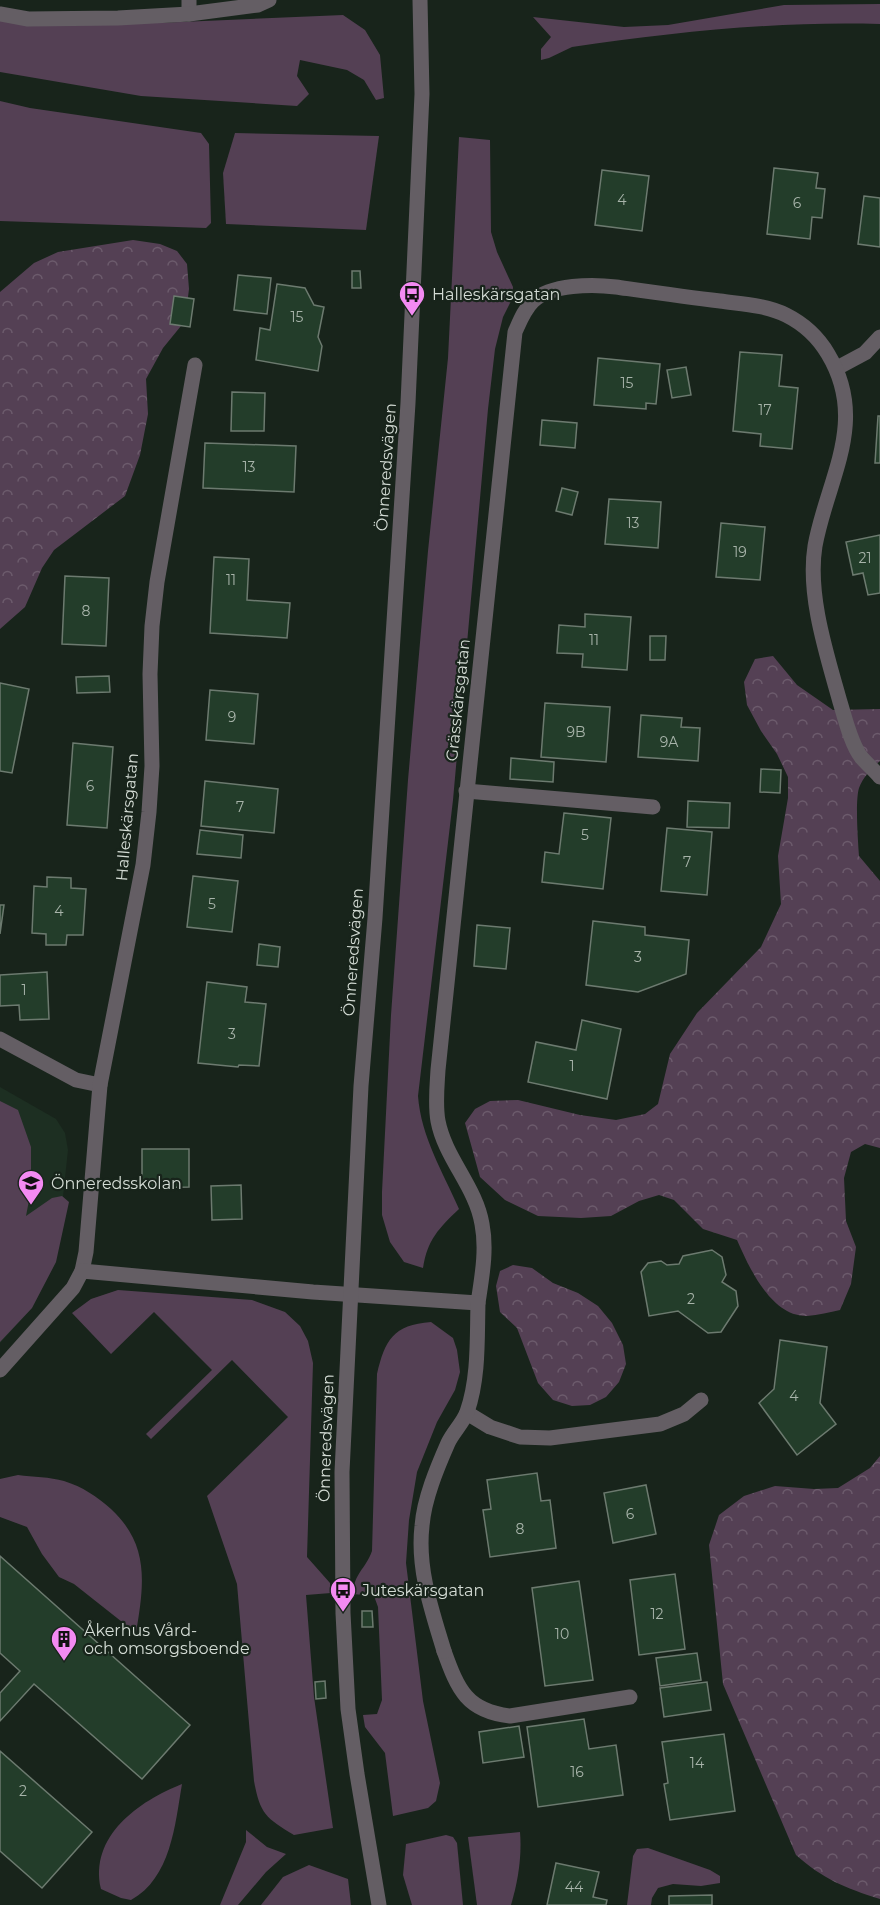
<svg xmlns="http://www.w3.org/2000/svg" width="880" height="1905" viewBox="0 0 880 1905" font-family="Montserrat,sans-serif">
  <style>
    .built { fill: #1d2f22 }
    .green { fill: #544054 }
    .forest { fill: url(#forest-crowns) }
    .building { fill: #233d2a; stroke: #6c7a6f; stroke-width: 1.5 }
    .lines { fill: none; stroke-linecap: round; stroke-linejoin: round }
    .service { stroke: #645e64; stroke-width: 15 }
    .minor { stroke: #645e64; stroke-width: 15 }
    .tertiary { stroke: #645e64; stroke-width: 15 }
    .labels { text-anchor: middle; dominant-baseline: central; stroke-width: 4.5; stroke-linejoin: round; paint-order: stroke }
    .number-label { font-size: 14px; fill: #a8b4aa }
    .poi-label { font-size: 16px; fill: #d4dcd5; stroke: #18241b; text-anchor: start }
    .street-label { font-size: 16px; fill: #d4dcd5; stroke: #18241b }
  </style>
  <defs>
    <pattern id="forest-crowns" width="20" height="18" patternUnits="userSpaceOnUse" patternTransform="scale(1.5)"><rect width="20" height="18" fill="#544054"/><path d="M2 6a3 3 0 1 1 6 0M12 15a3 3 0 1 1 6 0" fill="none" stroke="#6c5b6c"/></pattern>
  </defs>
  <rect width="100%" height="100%" fill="#18241b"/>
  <!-- built -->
  <polygon class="built" points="0,1087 56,1119 65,1133 68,1150 56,1262 32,1308 0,1343"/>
  <!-- green -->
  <g class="green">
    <path d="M 880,4 L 880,24 C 777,21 674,32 572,47 L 549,58 L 541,60 L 541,49 L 551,37 L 533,17 L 624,27 L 668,25 L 784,5 Z"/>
    <polygon points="343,15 365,30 380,55 384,98 376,100 364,80 347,70 300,60 297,76 309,94 297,106 141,96 0,72 0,20 157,23"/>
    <polygon points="0,101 30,108 201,133 209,144 211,223 206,228 0,221"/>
    <polygon points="235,133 379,136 366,230 226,224 223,173"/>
    <path d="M 459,137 L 490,140 L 491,232 L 497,252 L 513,287 L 512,299 L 503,317 L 495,349 L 488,409 L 453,800 L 418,1096 C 421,1137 443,1172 459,1209 C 439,1228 427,1240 423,1268 L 404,1262 L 390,1242 L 382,1215 L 382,1192 L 391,1015 L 408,780 L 428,551 L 448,358 Z"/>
    <polygon points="0,1101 18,1110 31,1147 31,1190 26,1216 52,1198 62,1196 69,1202 56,1262 32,1308 0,1342"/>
    <path d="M 118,1290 L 252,1300 L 285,1312 L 300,1326 L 308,1341 L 313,1363 L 307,1557 L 330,1583 L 331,1593 L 306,1595 L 314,1697 L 333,1828 L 294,1835 C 266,1818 260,1814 254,1781 L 237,1584 L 207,1496 L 288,1417 L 232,1360 L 151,1439 L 146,1434 L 212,1370 L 154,1312 L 111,1354 L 72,1313 L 91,1299 Z"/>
    <path d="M 431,1322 L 453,1338 L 457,1350 L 460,1372 L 455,1390 L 437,1422 L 417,1472 L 409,1520 L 406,1563 L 423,1701 L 440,1783 L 436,1801 L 428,1808 L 393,1816 L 385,1753 L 365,1727 L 363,1715 L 377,1714 L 382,1700 L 378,1607 L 374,1596 L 353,1594 C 354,1573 365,1570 372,1551 L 377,1374 C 385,1340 393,1325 431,1322 Z"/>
    <path d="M 18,1475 C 33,1477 50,1477 64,1481 C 83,1487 96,1496 111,1509 C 150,1545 144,1585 136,1633 L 74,1584 L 59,1577 L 42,1554 L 27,1527 L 0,1517 L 0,1479 Z"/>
    <path d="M 182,1784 C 175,1825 171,1878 131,1900 L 121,1898 L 101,1889 C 89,1836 139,1801 182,1784 Z"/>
    <polygon points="246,1830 267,1847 286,1854 266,1872 238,1905 220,1905 246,1842"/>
    <path d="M 520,1832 C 522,1857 518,1881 511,1905 L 477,1905 L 468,1837 Z"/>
    <polygon points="446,1835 453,1837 457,1843 463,1905 412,1905 403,1875 406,1844"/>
    <polygon points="648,1848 710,1870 720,1876 720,1883 701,1886 673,1884 658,1888 652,1898 651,1905 627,1905 633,1856 637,1849"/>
    <polygon points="309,1865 348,1879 351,1905 261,1905 283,1877"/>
  </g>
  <!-- forest -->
  <g class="forest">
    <polygon points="133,240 160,244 177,251 187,264 189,289 185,321 163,348 146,379 148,414 140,455 125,496 54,550 42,568 25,607 0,629 0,292 34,263 58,252"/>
    <path d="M 773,656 L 797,685 L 833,710 L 880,709 L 880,761 C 872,768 863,777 859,788 C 855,801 858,841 859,856 L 880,881 L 880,1148 L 865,1144 L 851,1152 L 844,1178 L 846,1221 L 856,1247 L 851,1284 L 840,1310 C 830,1312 818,1315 807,1316 C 771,1317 749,1267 737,1240 L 703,1229 L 674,1200 L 659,1195 L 639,1201 L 611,1216 L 581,1218 L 538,1216 L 505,1200 L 480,1177 L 465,1123 L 475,1109 L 490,1101 L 518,1100 L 580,1115 L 616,1120 L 645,1114 L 658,1104 L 670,1054 L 697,1013 L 761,947 L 781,904 L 778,856 L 788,798 L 788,777 L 777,754 L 761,731 L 747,705 L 744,682 L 755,659 Z"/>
    <polygon points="513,1265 532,1268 553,1283 578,1293 598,1306 612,1323 623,1345 626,1364 619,1382 606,1397 590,1405 572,1406 553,1400 538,1383 517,1328 500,1312 496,1286 500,1271"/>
    <path d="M 880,1456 L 880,1899 C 845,1888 823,1879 796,1855 L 723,1684 L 709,1545 L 719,1515 L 744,1496 L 775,1486 L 814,1489 L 838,1488 L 870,1468 Z"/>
  </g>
  <!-- building -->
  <g class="building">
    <polygon points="774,168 818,173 816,188 825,189 822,218 812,217 810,239 767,234"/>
    <polygon points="602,170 649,176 642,231 595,225"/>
    <polygon points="864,196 880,198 880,247 858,244"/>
    <polygon points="352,271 360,271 361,288 352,288"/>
    <polygon points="238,275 271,278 267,314 234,310"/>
    <polygon points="277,284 305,288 314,305 324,307 318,337 322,346 318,371 256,360 260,328 270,330"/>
    <polygon points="174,296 194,299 190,327 170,324"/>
    <polygon points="740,352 782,355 779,386 798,388 792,449 760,446 761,434 733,431"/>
    <polygon points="598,358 660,364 656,404 646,403 646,409 594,405"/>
    <polygon points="686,367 691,395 672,398 667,370"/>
    <polygon points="232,392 265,393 264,431 231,431"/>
    <polygon points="878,416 880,416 880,463 875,463"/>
    <polygon points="542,420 577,423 575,448 540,445"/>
    <polygon points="205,443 296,446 294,492 203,488"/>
    <polygon points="562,488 578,492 572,515 556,511"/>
    <polygon points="609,499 661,502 658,548 605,544"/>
    <polygon points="721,523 765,527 760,580 716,577"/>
    <polygon points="880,535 880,593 868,595 863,573 853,575 846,542"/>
    <polygon points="214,557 249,559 247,600 290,603 287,638 210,633"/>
    <polygon points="65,576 109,578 106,646 62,644"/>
    <polygon points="585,614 631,617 627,670 582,667 583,654 557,653 559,625 585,627"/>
    <polygon points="650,636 666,636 665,660 650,660"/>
    <polygon points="109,676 110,692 77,693 76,677"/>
    <polygon points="0,683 29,689 12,773 0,771"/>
    <polygon points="210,690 258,694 254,744 206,740"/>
    <polygon points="545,703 610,707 606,762 541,757"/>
    <polygon points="641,715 682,718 681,727 700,728 698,761 638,757"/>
    <polygon points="73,743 113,747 107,828 67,825"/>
    <polygon points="511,758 554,762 553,782 510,779"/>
    <polygon points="761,769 781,770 780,793 760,792"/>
    <polygon points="205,781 278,789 274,833 201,826"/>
    <polygon points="688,801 730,803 729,828 687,827"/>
    <polygon points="564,813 611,818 603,889 542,882 545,852 559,854"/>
    <polygon points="667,828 712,832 707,895 661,891"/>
    <polygon points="200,830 243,835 241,858 197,854"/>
    <polygon points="193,876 238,881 232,932 187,927"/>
    <polygon points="47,877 71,878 71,888 86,889 83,935 67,935 66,945 46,945 46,934 32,933 34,886 47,887"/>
    <polygon points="0,905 4,905 0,934"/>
    <polygon points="593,921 645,927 645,935 689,940 686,974 638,992 586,985"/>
    <polygon points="477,925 510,928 506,969 474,966"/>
    <polygon points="259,944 280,947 278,967 257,965"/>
    <polygon points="47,972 49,1019 20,1020 19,1005 0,1006 0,975"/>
    <polygon points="207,982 247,987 245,1002 266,1004 259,1066 239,1065 238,1067 198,1063"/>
    <polygon points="582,1020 621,1029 607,1099 528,1082 536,1042 576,1050"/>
    <polygon points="142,1149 189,1149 189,1187 142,1188"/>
    <polygon points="241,1185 242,1219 212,1220 211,1186"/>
    <polygon points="712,1250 722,1257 726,1275 722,1282 736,1291 738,1306 721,1332 708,1333 678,1311 649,1316 641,1272 648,1263 661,1261 667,1265 679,1264 683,1256"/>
    <polygon points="780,1340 827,1347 820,1403 836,1424 797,1455 759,1403 774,1389"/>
    <polygon points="537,1473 541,1501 550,1500 556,1548 490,1557 483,1510 491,1509 487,1480"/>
    <polygon points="646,1485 656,1534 613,1543 604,1493"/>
    <polygon points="0,1556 190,1725 142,1779 34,1684 0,1721 0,1693 20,1671 0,1653"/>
    <polygon points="675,1574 685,1649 639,1655 630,1580"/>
    <polygon points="579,1581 593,1680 545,1686 532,1588"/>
    <polygon points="362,1611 372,1611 373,1627 362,1627"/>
    <polygon points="697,1653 701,1680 660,1686 656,1658"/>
    <polygon points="325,1681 326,1698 316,1699 315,1682"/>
    <polygon points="707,1682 711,1710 664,1717 660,1688"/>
    <polygon points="584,1719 589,1749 616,1745 623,1795 538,1807 527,1727"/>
    <polygon points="519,1726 524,1757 483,1763 479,1732"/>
    <polygon points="724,1734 735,1811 670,1820 664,1784 668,1783 662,1742"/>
    <polygon points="0,1751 92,1832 42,1888 0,1851"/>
    <polygon points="556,1863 599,1872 593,1897 607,1900 606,1905 547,1905"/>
    <polygon points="712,1895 712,1905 669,1905 669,1896"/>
  </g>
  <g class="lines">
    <!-- service -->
    <g class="service">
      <polyline points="466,791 653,807"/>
      <polyline points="467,1413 490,1427 520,1437 550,1438 660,1424 684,1414 701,1400"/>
      <path d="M 444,1651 C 458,1690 467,1711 510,1716 L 630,1697"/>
    </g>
    <!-- minor -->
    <g class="minor">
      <polyline points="189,0 189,14"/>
      <polyline points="837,368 865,353 880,337"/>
      <polyline points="0,1039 76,1080 100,1085"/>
      <polyline points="82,1271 86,1252 100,1085 143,865 149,812 152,766 150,674 152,626 157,582 195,365"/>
      <path d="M 0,1370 L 73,1288 L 82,1271 L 313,1292 L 478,1303 C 482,1276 487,1250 482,1224 C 476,1187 445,1158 438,1121 C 435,1105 437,1087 438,1070 L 515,332 C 520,321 524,310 533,301 C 551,284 593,284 616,287 C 651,292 685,297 720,301 C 741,304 766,305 786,315 C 804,324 818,337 828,354 C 869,422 827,479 815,546 C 807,595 827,655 840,702 C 845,718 851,744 861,757 C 867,764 874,770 880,777"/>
      <path d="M 444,1651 C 432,1611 417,1569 422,1526 C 424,1499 437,1468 448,1443 C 453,1432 463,1423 467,1412 C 479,1378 477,1338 478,1303"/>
    </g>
    <!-- tertiary -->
    <g class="tertiary">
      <polyline points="0,14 28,19 118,18 189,14 258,5 269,0"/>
      <polyline points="379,1905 357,1774 348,1709 343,1613 342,1472 361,1086 375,918 408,403 422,94 420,0"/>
    </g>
  </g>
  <!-- icons -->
  <defs>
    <g id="bus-pin" transform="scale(1.35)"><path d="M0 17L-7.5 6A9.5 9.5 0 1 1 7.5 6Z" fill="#f38af2" stroke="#18241b"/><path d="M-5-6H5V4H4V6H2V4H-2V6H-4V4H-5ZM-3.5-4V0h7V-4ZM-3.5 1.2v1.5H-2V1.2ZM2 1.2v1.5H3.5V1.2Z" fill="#111"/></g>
    <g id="school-pin" transform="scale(1.35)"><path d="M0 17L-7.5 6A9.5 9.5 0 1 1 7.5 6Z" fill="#f38af2" stroke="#18241b"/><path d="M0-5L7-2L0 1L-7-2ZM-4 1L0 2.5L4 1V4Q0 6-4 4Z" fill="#111"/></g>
    <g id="building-pin" transform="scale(1.35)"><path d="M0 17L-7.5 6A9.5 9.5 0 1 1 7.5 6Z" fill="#f38af2" stroke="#18241b"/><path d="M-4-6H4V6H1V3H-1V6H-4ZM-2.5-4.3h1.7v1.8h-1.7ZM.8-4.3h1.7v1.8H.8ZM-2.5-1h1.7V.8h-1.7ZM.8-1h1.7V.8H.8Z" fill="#111"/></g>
  </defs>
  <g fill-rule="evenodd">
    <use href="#bus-pin" x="412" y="294"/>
    <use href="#school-pin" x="31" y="1183"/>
    <use href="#bus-pin" x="343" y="1590"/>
    <use href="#building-pin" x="64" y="1639"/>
  </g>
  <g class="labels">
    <!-- number labels -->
    <g class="number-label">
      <text x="622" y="200">4</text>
      <text x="797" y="203">6</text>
      <text x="297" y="317">15</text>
      <text x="627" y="383">15</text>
      <text x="765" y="410">17</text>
      <text x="249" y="467">13</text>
      <text x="633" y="523">13</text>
      <text x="740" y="552">19</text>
      <text x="865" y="558">21</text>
      <text x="231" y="580">11</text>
      <text x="86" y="611">8</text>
      <text x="594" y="640">11</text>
      <text x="232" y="717">9</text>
      <text x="576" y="732">9B</text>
      <text x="669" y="742">9A</text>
      <text x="90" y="786">6</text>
      <text x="240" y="807">7</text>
      <text x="585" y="835">5</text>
      <text x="687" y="862">7</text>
      <text x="212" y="904">5</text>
      <text x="59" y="911">4</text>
      <text x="638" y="957">3</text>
      <text x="24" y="990">1</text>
      <text x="232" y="1034">3</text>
      <text x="572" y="1066">1</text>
      <text x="691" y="1299">2</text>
      <text x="794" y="1396">4</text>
      <text x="630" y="1514">6</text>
      <text x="520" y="1529">8</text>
      <text x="657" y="1614">12</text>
      <text x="562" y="1634">10</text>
      <text x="697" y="1763">14</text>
      <text x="577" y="1772">16</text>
      <text x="23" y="1791">2</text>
      <text x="574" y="1887">44</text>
    </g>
    <!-- poi labels -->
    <g class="poi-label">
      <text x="432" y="294">Halleskärsgatan</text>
      <text x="51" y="1183">Önneredsskolan</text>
      <text x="362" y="1590">Juteskärsgatan</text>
      <text x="84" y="1630">Åkerhus Vård-<tspan x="84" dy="18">och omsorgsboende</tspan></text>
    </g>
    <!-- street labels -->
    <g class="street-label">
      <text transform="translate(386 467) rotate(-86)">Önneredsvägen</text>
      <text transform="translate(458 700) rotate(-84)">Grässkärsgatan</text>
      <text transform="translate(127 817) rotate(-85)">Halleskärsgatan</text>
      <text transform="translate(353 952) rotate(-86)">Önneredsvägen</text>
      <text transform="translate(326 1438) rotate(-88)">Önneredsvägen</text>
    </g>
  </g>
</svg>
